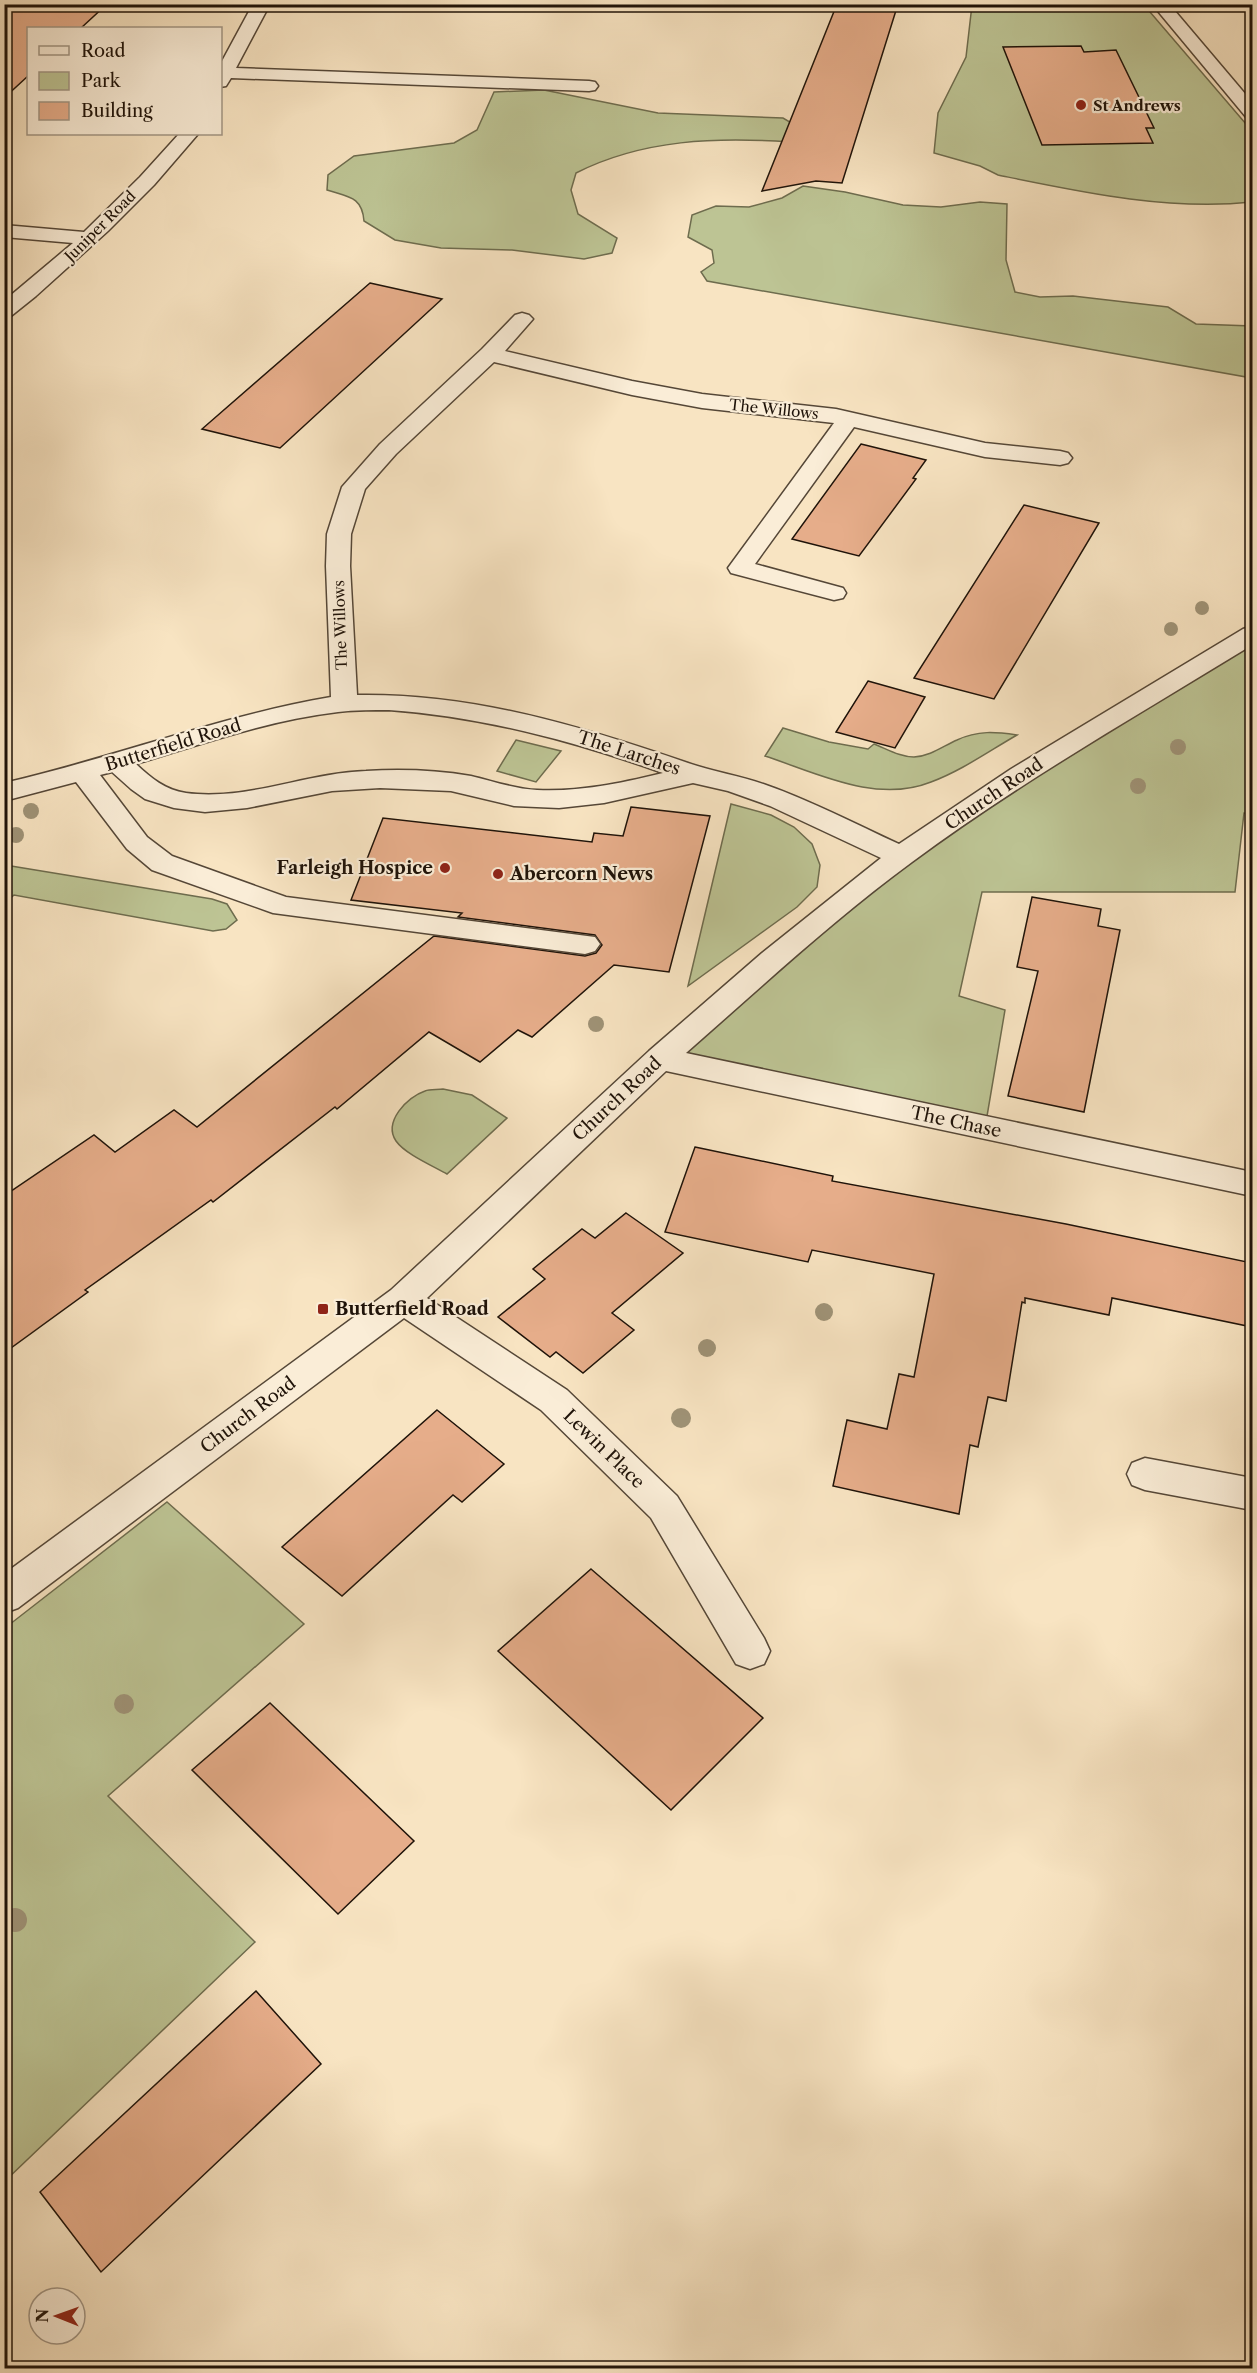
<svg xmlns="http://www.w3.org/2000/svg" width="1257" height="2373" viewBox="0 0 1257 2373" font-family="'Libre Caslon Text',serif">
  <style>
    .green { fill: #bdc494; stroke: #6e6c4e; stroke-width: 1.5 }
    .building { fill: #e6ad8a; stroke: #1f1309; stroke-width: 1.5 }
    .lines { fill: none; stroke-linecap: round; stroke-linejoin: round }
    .minor-casing { stroke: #554737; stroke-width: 3 }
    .minor { fill: #faedd7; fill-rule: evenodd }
    .tree { fill: #9f9377 }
    .poi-dot { fill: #8f2418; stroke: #faedd7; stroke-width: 2 }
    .labels { text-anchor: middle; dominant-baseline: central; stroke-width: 4.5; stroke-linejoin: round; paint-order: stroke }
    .far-poi-label { font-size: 15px; font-weight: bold; fill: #1f1309; stroke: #faedd7; text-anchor: start }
    .far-street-label { font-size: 15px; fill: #1f1309; stroke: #faedd7 }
    .street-label { font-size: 18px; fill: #1f1309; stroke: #faedd7 }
    .poi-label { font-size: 18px; font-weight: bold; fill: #1f1309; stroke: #faedd7; text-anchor: start }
  </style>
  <rect width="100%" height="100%" fill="#f8e4c2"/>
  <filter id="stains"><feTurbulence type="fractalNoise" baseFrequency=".00333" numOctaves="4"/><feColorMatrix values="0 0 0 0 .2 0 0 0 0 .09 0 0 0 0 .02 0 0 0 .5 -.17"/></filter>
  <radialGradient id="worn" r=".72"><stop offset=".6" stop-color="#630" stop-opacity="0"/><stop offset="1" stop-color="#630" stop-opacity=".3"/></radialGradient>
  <!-- green -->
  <g class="green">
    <path d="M 972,5 L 1144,5 L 1252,131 L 1252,202 C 1168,211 1081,192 998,175 L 980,166 L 934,153 L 938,113 L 966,57 Z"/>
    <path d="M 544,90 L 658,113 L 783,118 L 800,128 L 790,142 C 717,137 643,139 576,173 L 571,190 L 578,214 L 617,238 L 612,253 L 584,259 L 512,250 L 441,248 L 395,240 L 364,221 C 362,196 348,197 327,190 L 328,175 L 354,156 L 454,143 L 477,130 L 494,92 Z"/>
    <polygon points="803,186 845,192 903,205 941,207 980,202 1007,204 1006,260 1015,292 1040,297 1073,296 1168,307 1196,324 1252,326 1252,378 707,281 701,272 714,263 712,250 688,237 692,215 716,206 749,207 782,198"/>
    <polygon points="1252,634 1252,814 1244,813 1235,892 982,892 959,996 1005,1010 985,1128 660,1059 901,856 1161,687"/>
    <path d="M 783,728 L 829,742 L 868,749 L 874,744 C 887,749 900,757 914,757 C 931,756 943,746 957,740 C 978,730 996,732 1017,735 C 989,751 961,771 931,782 C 876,804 817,773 765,756 Z"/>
    <polygon points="516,740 561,751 536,782 497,771"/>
    <polygon points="731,804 771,815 794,827 812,844 820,865 817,887 797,907 688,986"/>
    <polygon points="5,865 212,899 227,904 237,920 226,929 213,931 14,895 5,903"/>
    <path d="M 443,1089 L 472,1095 L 507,1118 L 447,1174 C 433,1166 405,1154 396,1141 C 383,1122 407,1097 425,1091 C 430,1089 438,1090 443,1089 Z"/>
    <polygon points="167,1502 304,1624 108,1796 255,1942 5,2181 5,1628"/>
  </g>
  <!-- building -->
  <g class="building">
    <polygon points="4,4 107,4 81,28 28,28 28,76 4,98"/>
    <polygon points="837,4 898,4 842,183 816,181 762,191"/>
    <polygon points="1081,46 1084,52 1116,50 1154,128 1146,128 1153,143 1042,145 1003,47"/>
    <polygon points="370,283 442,299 280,448 202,429"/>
    <polygon points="861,444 926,460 913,478 916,479 859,556 792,539"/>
    <polygon points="1024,505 1099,523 994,699 914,678"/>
    <polygon points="868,681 925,697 895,748 836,732"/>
    <polygon points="631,807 710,816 669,972 614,965 532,1037 518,1030 480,1062 429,1032 337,1109 335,1107 213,1202 211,1200 85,1290 88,1292 4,1353 4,1196 94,1135 115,1152 174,1110 197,1127 434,936 585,956 596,953 602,945 595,935 458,917 462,913 351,900 383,818 592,842 594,833 623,836"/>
    <polygon points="1032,897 1101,909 1098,926 1120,930 1084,1112 1008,1096 1038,971 1017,967"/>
    <polygon points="695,1147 833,1176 832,1181 1066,1224 1252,1263 1252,1327 1112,1298 1109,1315 1025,1298 1025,1303 1022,1302 1006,1401 988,1397 978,1447 970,1445 959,1514 833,1486 847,1420 887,1429 899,1374 914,1377 934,1274 812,1250 808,1262 665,1232"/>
    <polygon points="626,1213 683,1253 612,1313 634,1330 583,1373 556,1352 550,1357 498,1317 545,1279 533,1269 582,1229 595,1238"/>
    <polygon points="437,1410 504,1464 462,1502 453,1495 342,1596 282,1547"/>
    <polygon points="591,1569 763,1718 671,1810 498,1651"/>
    <polygon points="270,1703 414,1841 338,1914 192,1770"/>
    <polygon points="256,1991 321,2064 101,2272 40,2192"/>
  </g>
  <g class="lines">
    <!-- minor casing -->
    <g class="minor-casing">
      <g id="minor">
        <polygon points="253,4 270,4 236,68 589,81 595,82 598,86 595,90 589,91 231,78 226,86 220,87 220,65"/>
        <polygon points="1152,4 1169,4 1252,102 1252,118 1246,117"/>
        <polygon points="179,134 198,134 154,185 108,231 36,296 11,316 4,318 4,301 73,243 4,237 4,225 84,232 140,177"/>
        <path d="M 522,313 L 529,315 L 533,319 L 505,351 L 632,381 L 702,394 L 836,409 L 985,443 L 1060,451 L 1068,453 L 1072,458 L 1068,463 L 1060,465 L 985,457 L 854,427 L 755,564 L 843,588 L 846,593 L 843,598 L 834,600 L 731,573 L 728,568 L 834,423 L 702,408 L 632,395 L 494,362 L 396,454 L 365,489 L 351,534 L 350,566 L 357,695 C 472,693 581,726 688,763 C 714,772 741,776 766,785 C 812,801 855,824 899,844 L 1011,769 L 1243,629 L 1252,626 L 1252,645 C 1138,715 1020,782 912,862 C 833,920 759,989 686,1053 L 1252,1172 L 1252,1196 L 666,1071 L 427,1298 L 567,1390 L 677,1496 L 764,1638 L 770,1651 L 764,1664 L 750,1669 L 736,1664 L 651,1518 L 541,1410 L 404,1318 L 18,1608 L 4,1613 L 4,1574 L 391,1290 L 649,1051 L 762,953 L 881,858 L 770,806 L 728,791 L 693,783 L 604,803 L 559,808 L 514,806 L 451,791 L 380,788 L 332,791 L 247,808 L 205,812 L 174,808 L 145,799 L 131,789 L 112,772 L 100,775 L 147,837 L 172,856 L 286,897 L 595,937 L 600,944 L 595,951 L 585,954 L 273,913 L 152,870 L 127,849 L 76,782 L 4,801 L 4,783 C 114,758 219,716 331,697 L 326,566 L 327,534 L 342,487 L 380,444 L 482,349 L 515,315 ZM 389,710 C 484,717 573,741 663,773 C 622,783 580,792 537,790 C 514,789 493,781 471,776 C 436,770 401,769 366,771 C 306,773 247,801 186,793 C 165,790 151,778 136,764 C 202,744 269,720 338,712 C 355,710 372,710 389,710 Z"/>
        <polygon points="1145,1458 1252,1478 1252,1510 1145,1490 1132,1485 1127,1474 1132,1463"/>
      </g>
    </g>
    <!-- minor -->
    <use href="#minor" class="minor"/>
  </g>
  <!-- trees -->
  <g class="tree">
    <circle cx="1202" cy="608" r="7"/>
    <circle cx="1171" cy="629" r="7"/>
    <circle cx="1178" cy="747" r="8"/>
    <circle cx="1138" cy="786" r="8"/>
    <circle cx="31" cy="811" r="8"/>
    <circle cx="16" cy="835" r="8"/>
    <circle cx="596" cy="1024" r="8"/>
    <circle cx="824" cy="1312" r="9"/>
    <circle cx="707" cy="1348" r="9"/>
    <circle cx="681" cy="1418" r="10"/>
    <circle cx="124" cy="1704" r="10"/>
    <circle cx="15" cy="1920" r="12"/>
  </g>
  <!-- markers -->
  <g class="poi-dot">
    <circle cx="1081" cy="105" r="6"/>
    <circle cx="445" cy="868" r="6"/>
    <circle cx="498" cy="874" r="6"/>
    <rect x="317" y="1303" width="12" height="12" rx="3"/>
  </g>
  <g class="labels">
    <!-- far-poi labels -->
    <g class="far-poi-label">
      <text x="1093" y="105">St Andrews</text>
    </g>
    <!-- far-street labels -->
    <g class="far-street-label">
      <text transform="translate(100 226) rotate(-45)">Juniper Road</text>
      <text transform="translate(774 409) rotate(6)">The Willows</text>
      <text transform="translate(340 625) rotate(-92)">The Willows</text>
    </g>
    <!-- street labels -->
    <g class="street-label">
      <text transform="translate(173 745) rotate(-17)">Butterfield Road</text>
      <text transform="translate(629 753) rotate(18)">The Larches</text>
      <text transform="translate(994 794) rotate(-34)">Church Road</text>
      <text transform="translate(617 1099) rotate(-43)">Church Road</text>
      <text transform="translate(956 1122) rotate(12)">The Chase</text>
      <text transform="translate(248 1415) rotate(-37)">Church Road</text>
      <text transform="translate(604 1449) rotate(44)">Lewin Place</text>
    </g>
    <!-- poi labels -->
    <g class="poi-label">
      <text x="433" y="868" text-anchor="end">Farleigh Hospice</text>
      <text x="510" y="874">Abercorn News</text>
      <text x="335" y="1309">Butterfield Road</text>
    </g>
  </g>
  <!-- margin -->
  <rect width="1257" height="2373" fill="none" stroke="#f8e4c2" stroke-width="24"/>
  <rect x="6" y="6" width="1245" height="2361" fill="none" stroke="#1f1309" stroke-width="3"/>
  <rect x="12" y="12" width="1233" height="2349" fill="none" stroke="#1f1309" stroke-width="1.5"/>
  <!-- legend -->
  <rect x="27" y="27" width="195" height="108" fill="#faedd7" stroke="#a29685" stroke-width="1.5"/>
  <rect x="39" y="46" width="30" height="9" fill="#faedd7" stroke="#a29685" stroke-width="1.5"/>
  <text x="81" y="57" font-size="18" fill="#1f1309">Road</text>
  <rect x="39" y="72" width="30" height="18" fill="#bdc494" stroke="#a29685" stroke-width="1.5"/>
  <text x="81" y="87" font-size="18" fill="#1f1309">Park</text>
  <rect x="39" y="102" width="30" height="18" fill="#e6ad8a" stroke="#a29685" stroke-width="1.5"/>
  <text x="81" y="117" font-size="18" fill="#1f1309">Building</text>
  <!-- north arrow -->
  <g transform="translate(57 2316) rotate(271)"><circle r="28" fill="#faedd7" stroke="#a29685" stroke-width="1.5"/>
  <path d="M0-4.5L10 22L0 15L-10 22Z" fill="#8f2418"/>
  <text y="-9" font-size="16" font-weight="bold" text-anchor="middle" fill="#1f1309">N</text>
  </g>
  <rect width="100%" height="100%" filter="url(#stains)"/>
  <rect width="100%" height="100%" fill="url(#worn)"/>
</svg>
